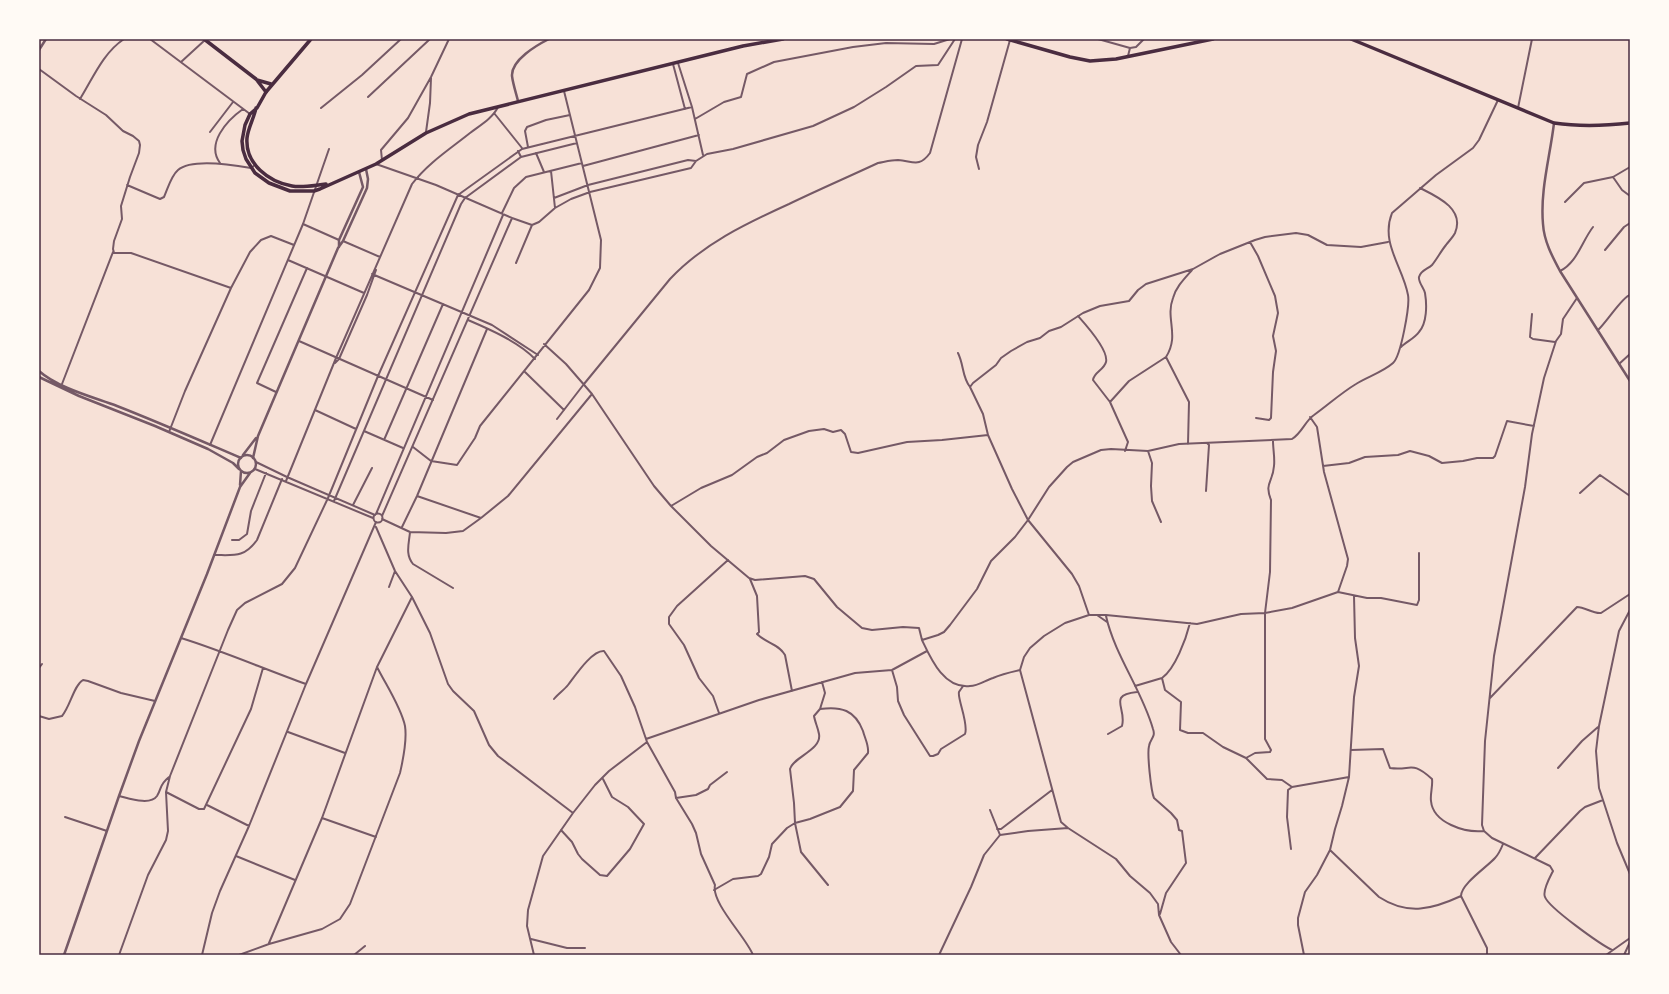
<svg xmlns="http://www.w3.org/2000/svg" width="1669" height="994" font-family="Barlow,sans-serif">
	<rect width="100%" height="100%" fill="#f7e1d7"/>
	<g fill="none" stroke-linecap="round" stroke-linejoin="round">
		<path stroke="#755966" stroke-width="2" d="M150 39 250 114
			M1098 39 1130 48
			M1128 56 1130 48 1136 47 1144 39
			M181 62 205 40
			M678 63 692 107 703 155
			M673 64 685 109
			M39 69 76 96 106 115 123 131 133 136 139 141 140 145 139 153 130 177 121 206 122 219 114 241 113 249 114 253H131L231 288
			M368 97 430 39
			M80 99C93 78 103 53 124 39
			M321 108 362 75 401 39
			M1518 108 1532 39
			M494 113 522 148
			M695 119 724 102 741 97 747 74 774 62 853 47 886 43 934 44 950 39
			M210 132 233 102
			M426 132 430 103 431 78
			M528 147 525 131 527 127 546 120 570 115
			M518 151 521 157
			M536 153 544 172
			M382 160 381 150 408 118 431 77 449 39
			M220 163C206 144 226 121 243 109
			M376 164 436 185 512 218 532 225 539 222 555 208 571 199 590 192 691 168 696 161 707 154 733 149 813 126 854 107 886 87 916 66 938 65 955 39
			M583 166 699 135
			M979 169 976 157 978 145 987 122 1010 40
			M551 171 555 208
			M1613 177 1622 190 1630 196
			M127 185 160 199 164 197C168 188 171 176 178 170 192 158 234 165 251 168L255 165
			M554 198 588 185 688 160 696 161
			M1565 202 1584 183 1613 177 1630 167
			M502 213 514 188 526 177 582 163
			M303 224 339 240
			M343 241 380 257
			M1250 242 1258 256 1275 296 1278 313 1273 336 1276 351 1273 372 1271 418 1269 420 1256 418
			M1605 250 1624 227 1630 223
			M288 260 364 293
			M516 263 532 225
			M1560 271C1577 263 1582 241 1593 227
			M372 274 492 325 538 355
			M1577 298 1563 319 1561 334 1556 341 1544 378 1532 434 1525 487 1494 656 1485 741 1482 825 1484 831 1492 838 1550 866 1553 871C1550 877 1542 891 1545 897 1549 908 1600 944 1612 950
			M1532 314 1530 337 1533 339 1555 342
			M1078 316C1086 325 1109 350 1106 362 1104 370 1094 372 1093 380L1110 402 1129 381 1166 357
			M468 320C489 329 519 342 535 359
			M1598 330C1606 323 1623 296 1630 295
			M299 341 433 400
			M544 344 566 364 592 394 654 486 671 506 711 546 749 578 755 580 805 576 814 579 837 607 862 628 872 630 903 627 919 628 922 640
			M1401 347C1406 342 1415 338 1419 332 1427 323 1427 305 1425 293 1424 288 1418 282 1419 277 1421 270 1428 269 1432 265 1437 259 1441 251 1446 245 1449 241 1453 237 1455 233 1465 209 1438 197 1420 188
			M958 353C964 365 962 377 970 387
			M335 363 339 359 367 295 376 270
			M1619 364 1630 354
			M525 372 564 410
			M62 384 113 252
			M276 392 257 383 307 268
			M1110 402 1128 442 1125 451
			M315 410 356 429
			M557 419 584 384 670 279C703 244 745 224 789 204 818 190 848 177 878 163 884 162 891 160 898 160 913 161 919 168 930 153L962 39
			M364 431 403 448
			M169 432 185 391 231 288 250 252 261 240 271 236 294 245
			M384 440 443 304
			M1188 444 1189 402 1166 357C1180 335 1165 319 1173 298 1176 287 1184 279 1192 270
			M210 445 303 224 329 149
			M413 447 431 461 457 465 475 438 480 426 589 290 600 268 601 240 564 91
			M1148 451 1152 463 1151 486 1152 501 1161 522
			M256 462 287 477 375 515
			M1323 466 1349 463 1365 457 1398 455 1410 451 1429 456 1442 463 1463 461 1477 458H1493L1495 456 1507 421 1534 426
			M255 469 373 518
			M286 481 336 358 412 184C428 163 450 149 470 133 479 126 493 118 498 107
			M1206 491 1209 445 1207 443
			M1580 493 1600 475 1630 496
			M417 496 481 518
			M334 501 461 204 465 198 521 157 577 143
			M353 505 372 468
			M671 506 701 488 732 475 757 457 767 453 784 440 809 431 824 429 833 432 841 430 845 434 851 452 858 453 907 442 942 440 988 435
			M373.5 518a4.5 4.5 0 1 1 9 0a4.5 4.5 0 1 1-9 0Z
			M376 514 503 215
			M382 516 512 218
			M382 519 410 532 446 533 463 531 481 518 508 496 592 394
			M376 527 395 571 412 597 430 633 448 684 453 691 474 711 489 745 498 756 573 813
			M402 527 417 496 487 329
			M410 532C409 544 405 554 413 564L453 588
			M232 540H239L247 534 251 511 266 473
			M214 555C234 555 244 558 257 540L282 479
			M750 579 757 596 759 632 757 634C766 643 779 644 785 655L792 691
			M389 587 395 571
			M1338 592 1367 598H1381L1417 605 1419 600V553
			M1630 610 1619 631 1599 726 1596 751 1599 788 1603 800 1617 843 1630 874
			M1089 615 1079 586 1072 574 1028 520 1012 489 988 435 983 414 970 387 973 383 996 365 1001 358 1011 351 1027 342 1040 338 1049 331 1061 327 1083 313 1100 306 1129 301 1138 290 1146 284 1193 269 1220 254 1255 240 1265 237 1296 233 1308 235 1327 245 1361 247 1388 242
			M1097 615 1107 622
			M1106 616C1115 656 1142 690 1153 729 1156 737 1150 739 1149 746 1147 754 1151 791 1154 798L1171 813 1177 820 1179 830 1182 831 1186 863 1166 893 1160 914
			M1190 623C1186 639 1175 669 1162 678L1165 690 1181 702 1180 730 1188 733H1203L1223 747 1246 758 1267 779 1282 780 1292 787
			M181 638C223 651 264 669 306 684
			M39 668 42 664
			M892 670 897 687 898 701 904 715 930 756H933L938 754 941 749 965 734C969 724 957 698 959 692 960 690 962 688 963 686
			M1020 670C1011 672 1002 674 993 678 986 680 978 686 970 686 944 689 931 659 922 640L938 635 944 632 950 625 977 589 991 561 1015 537 1028 520 1049 487 1067 467 1073 462 1101 450 1111 449 1148 451 1179 444 1292 439C1302 433 1305 421 1314 415 1328 405 1341 393 1356 384 1367 377 1383 372 1393 363 1401 356 1410 305 1408 295 1403 267 1380 243 1392 213L1436 175 1473 148 1479 140 1498 100
			M822 682 825 693 820 709 814 716C815 722 818 728 819 734 822 750 793 757 790 769L794 803 795 823 801 852 828 885
			M1135 686 1162 678
			M1490 698 1577 607C1585 607 1593 614 1601 613L1630 594
			M554 699C558 694 564 690 568 685 575 676 592 650 604 651L621 676 635 707 646 739
			M719 713 713 696 699 678 684 645 669 624V617L677 606 728 560
			M39 716 49 719 62 716C70 707 74 685 83 680L88 681 121 693 155 701
			M288 732 345 753
			M1108 734 1122 726C1127 708 1107 695 1137 692
			M647 742 675 792 676 798 692 824 696 833 701 854 715 885C711 903 746 937 753 955
			M1351 750 1383 749 1390 768C1412 771 1411 760 1432 779 1433 786 1430 794 1431 801 1433 823 1465 833 1484 831
			M1246 758 1255 753 1270 752 1271 750 1265 739V613L1270 572 1271 500C1264 483 1273 482 1274 466 1275 458 1273 449 1273 441
			M1558 768 1582 741 1598 727
			M166 792 199 809H204L251 709 263 668
			M119 796C128 798 150 806 157 796 162 788 159 785 169 777
			M676 798 696 795 708 789 710 785 727 772
			M207 805 249 826
			M990 810 1000 835
			M65 817 107 831
			M322 818 376 837
			M997 829H1001L1052 790
			M561 830 572 842 578 854 582 859 600 875 607 876 630 849 644 824 628 807 612 797 603 779
			M1291 849 1287 817 1288 790 1292 787 1349 777
			M1330 850 1379 897C1408 916 1433 909 1461 896
			M236 856 295 880
			M1535 858 1580 811 1585 807 1603 800
			M714 890 733 879 758 876 761 874 769 857 772 844 787 828 795 823 810 819 840 807 853 791 854 770 868 753C869 745 865 739 863 731 855 710 841 706 820 709
			M531 939 567 948H585
			M269 943 322 818 377 667 412 597
			M119 955 148 875 166 840 168 831 166 792 170 776 228 630 237 610 245 603 282 584 295 568 328 498 378 376 458 195 522 149 692 107
			M202 955 212 913 220 891 249 826 306 684 376 522
			M239 955 269 944 322 929 340 919 350 904 400 773C403 760 407 739 405 726 401 707 386 685 377 667
			M354 955 365 946
			M534 955 527 926 528 910 543 856 573 813 595 785 609 771 647 742 646 739 759 700 855 673 892 670 927 651
			M939 955 971 887 984 855 1000 835 1028 831 1068 828
			M1181 955 1171 942 1159 915 1158 904 1150 893 1130 876 1116 859 1068 828 1061 822 1020 670 1024 657 1030 648 1044 636 1065 623 1089 615H1106L1197 624 1241 614 1265 613 1292 608 1338 592 1347 566 1348 559 1324 472 1317 427 1310 417
			M1304 955 1298 925V918L1305 892 1317 875 1330 850 1335 829 1342 806 1349 777 1354 697 1359 666 1355 638 1354 596
			M1487 955V948L1461 896C1461 884 1487 867 1495 858 1499 854 1501 849 1503 844
			M1606 955 1630 938
			M1624 955 1630 942"/>
		<path stroke="#755966" stroke-width="2.5" d="M39 40 40 39
			M39 50 46 39
			M518 101C516 93 513 84 512 76 511 60 537 45 549 39
			M1554 123C1550 157 1540 190 1543 224 1544 241 1552 256 1560 271L1630 381
			M339 247V240L363 187 359 172
			M39 371C58 388 93 397 117 406 158 422 199 440 241 458
			M39 377 79 396 155 426 208 449 233 463 239 469
			M238 464a9 9 0 1 1 18 0a9 9 0 1 1-18 0Z
			M243 455 256 438
			M253 458 258 436 338 248 343 241 367 188 368 179 366 169
			M240 485 241 471
			M64 955 119 796 139 741 207 574 240 487 250 473"/>
		<path stroke="#4a2c40" stroke-width="3.5" d="M1007 39 1070 57 1090 61 1116 59 1213 39
			M1351 39 1554 123C1581 127 1603 126 1630 123
			M266 92 257 108 250 114 245 125 242 141 243 150 246 159 255 173 269 183 290 191H314L320 189 376 164 426 133 469 114 743 46 783 39
			M256 108C254 118 248 128 247 138 245 164 269 182 292 186 303 188 315 185 326 184"/>
		<path stroke="#4a2c40" stroke-width="3.5" d="M204 39 256 79 266 92 311 39
			M257 80 271 84"/>
	</g>
	<rect width="1669" height="994" fill="none" stroke="#fffaf5" stroke-width="80"/>
	<rect x="40" y="40" width="1589" height="914" fill="none" stroke="#4a2c40" stroke-width="1.5"/>
</svg>
